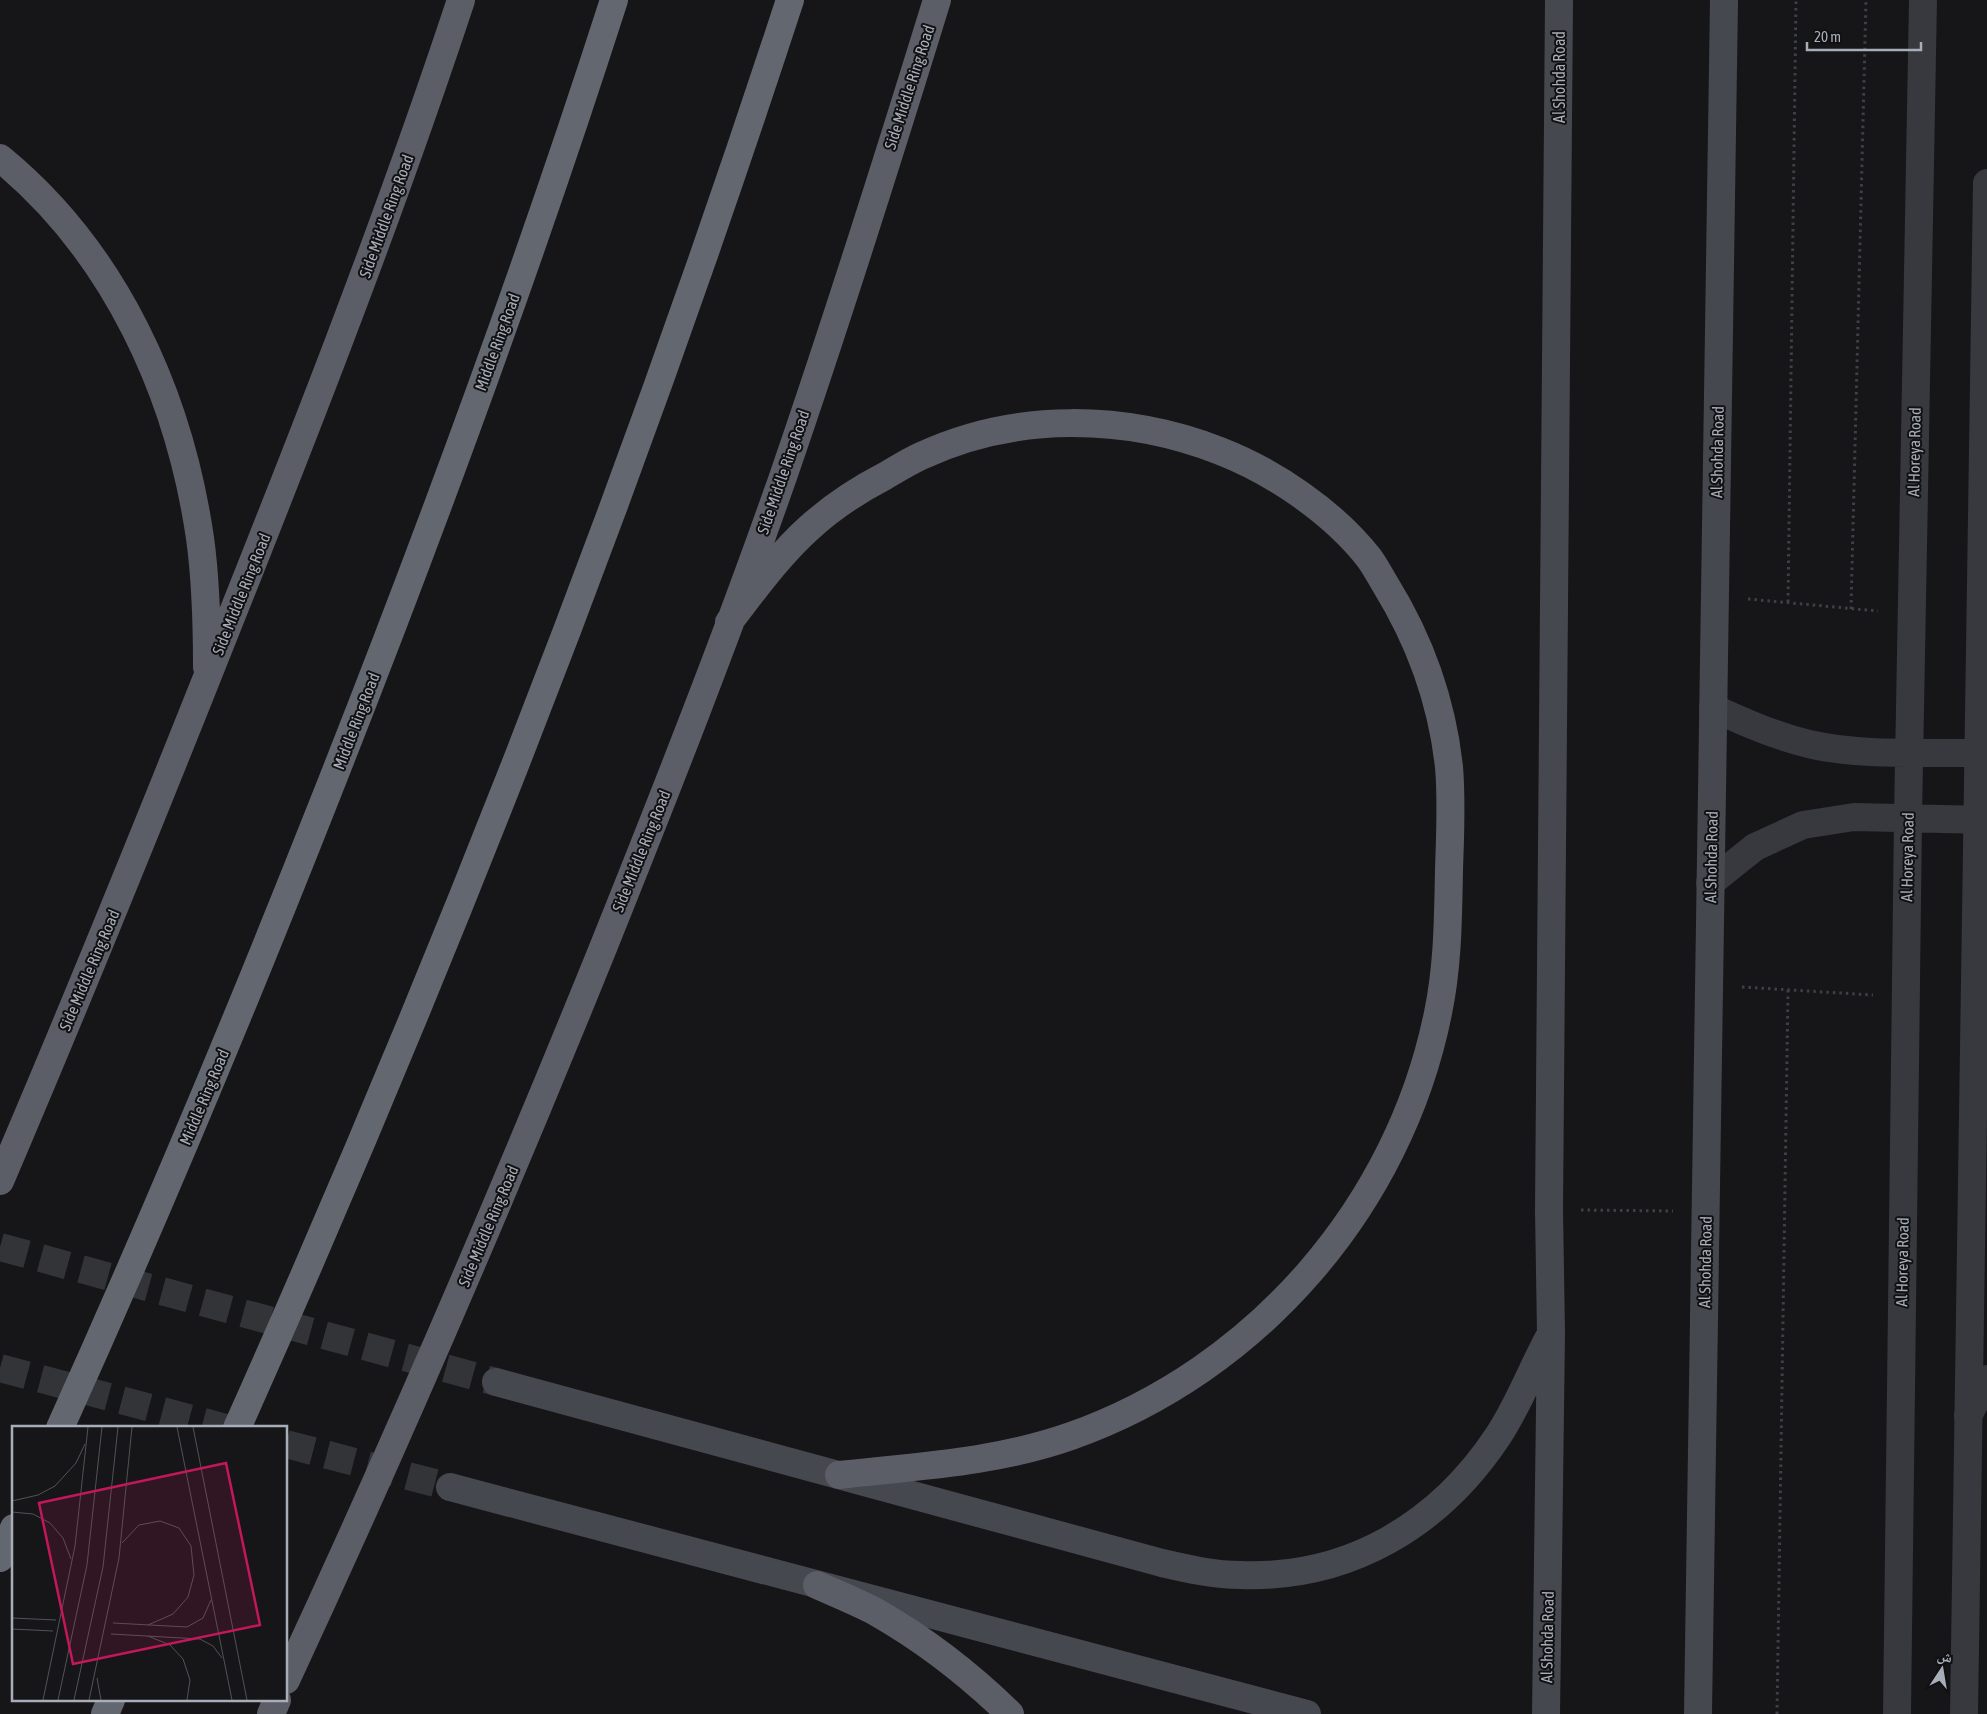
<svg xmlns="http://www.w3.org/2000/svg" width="1987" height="1714" font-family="'Asap Condensed','Noto Naskh Arabic',sans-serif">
	<rect width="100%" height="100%" fill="#161618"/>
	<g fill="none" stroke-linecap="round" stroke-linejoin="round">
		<path stroke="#333438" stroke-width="28" stroke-dasharray="28 14" stroke-linecap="butt" d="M0 1247 496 1382
			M0 1368 226 1428
			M286 1444 450 1487"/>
		<path stroke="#3d4045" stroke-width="3" stroke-dasharray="2.5 4" stroke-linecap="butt" d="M1748 599 1878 611
			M1788 602 1796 0
			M1851 609 1866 0
			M1742 987 1873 995
			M1581 1210 1673 1211
			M1777 1714 1788 990"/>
		<path stroke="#37393e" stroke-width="28" d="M1968 1416 1987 1379"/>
		<path stroke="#37393e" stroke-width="28" d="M1713 708C1744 722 1775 736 1809 744 1865 757 1929 752 1987 753
			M1710 883 1755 847 1803 825 1854 817 1987 820
			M1897 1714 1908 818 1923 0
			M1964 1714 1987 183"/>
		<path stroke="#45484e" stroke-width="28" d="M496 1382 1162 1563C1188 1569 1214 1575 1241 1575 1349 1579 1439 1525 1498 1436 1518 1406 1531 1371 1548 1339
			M450 1487 1307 1714
			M1546 1714 1551 1333 1549 1210 1559 0
			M1698 1714 1724 0"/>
		<path stroke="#5b5e66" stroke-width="28" d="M0 158C115 252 179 394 200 538 206 581 207 624 207 667
			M729 622C754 590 778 556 809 528 831 508 858 490 885 476 897 469 908 462 921 456 1015 412 1125 414 1220 451 1274 472 1333 512 1369 558 1375 566 1380 576 1385 584 1419 639 1442 702 1449 767 1452 801 1450 836 1449 870 1448 918 1448 965 1438 1013 1399 1206 1257 1370 1071 1436 994 1463 919 1466 839 1475
			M0 1181C71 1015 139 848 206 680 296 455 385 230 461 0
			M817 1585C837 1594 857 1602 876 1612 925 1640 969 1674 1010 1714
			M286 1680C398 1439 503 1195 603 948 666 791 728 634 784 474 838 317 888 159 937 0
			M271 1714 277 1700"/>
		<path stroke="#63676f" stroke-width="28" d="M60 1428C153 1222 240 1014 323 804 428 539 527 271 614 0
			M237 1428C446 960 631 487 790 0
			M0 1558 14 1528
			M105 1714 111 1700"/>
	</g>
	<g text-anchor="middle" stroke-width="4" stroke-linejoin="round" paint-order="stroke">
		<g font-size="16" fill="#a7aeb9" stroke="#111113">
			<text transform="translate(1559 77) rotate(-90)" y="6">Al Shohda Road</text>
			<text transform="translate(909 87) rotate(-72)" y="6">Side Middle Ring Road</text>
			<text transform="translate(386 216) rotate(-70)" y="6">Side Middle Ring Road</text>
			<text transform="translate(497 342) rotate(-70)" y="6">Middle Ring Road</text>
			<text transform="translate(1717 452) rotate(-89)" y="6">Al Shohda Road</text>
			<text transform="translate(1914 452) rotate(-89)" y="6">Al Horeya Road</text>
			<text transform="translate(783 472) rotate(-71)" y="6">Side Middle Ring Road</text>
			<text transform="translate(241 594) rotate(-68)" y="6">Side Middle Ring Road</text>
			<text transform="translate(356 721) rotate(-69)" y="6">Middle Ring Road</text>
			<text transform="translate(641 851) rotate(-68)" y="6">Side Middle Ring Road</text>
			<text transform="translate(1711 857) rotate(-89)" y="6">Al Shohda Road</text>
			<text transform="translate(1907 857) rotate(-89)" y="6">Al Horeya Road</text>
			<text transform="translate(89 970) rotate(-67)" y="6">Side Middle Ring Road</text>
			<text transform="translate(204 1097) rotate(-67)" y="6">Middle Ring Road</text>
			<text transform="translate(488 1226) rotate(-67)" y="6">Side Middle Ring Road</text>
			<text transform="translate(1705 1262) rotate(-89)" y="6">Al Shohda Road</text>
			<text transform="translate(1902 1262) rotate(-89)" y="6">Al Horeya Road</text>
			<text transform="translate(1547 1637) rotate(-89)" y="6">Al Shohda Road</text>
		</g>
	</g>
	<g transform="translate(12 1426)">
		<rect width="275" height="275" fill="#161618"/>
		<path fill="none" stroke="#505358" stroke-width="1" d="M165 1 220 274M181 1 235 274M0 75 26 69 43 60 64 37 73 18M0 86 21 88 38 97 51 112 59 133M110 117 127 99 148 95 167 102 179 120 182 149 176 171 161 188 136 199M0 192 44 194M101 197 175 201 191 192 199 174M0 203 41 205M99 208 188 213 201 220 210 232M136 210 158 219 171 233 178 254 175 274M85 252 89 274M31 274 63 120 76 1M46 274 75 139 90 1M62 274 91 141 106 1M77 274 107 132 120 1"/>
		<path fill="#c2185b" fill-opacity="0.15" stroke="#c2185b" stroke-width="2.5" d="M214 37 248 199 61 238 27 77Z"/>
		<rect width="275" height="275" fill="none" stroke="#a7aeb9" stroke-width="2.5"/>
	</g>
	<g transform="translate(1942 1669) rotate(12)" stroke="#111113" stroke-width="4" paint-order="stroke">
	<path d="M0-4L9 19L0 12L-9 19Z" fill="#a7aeb9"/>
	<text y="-8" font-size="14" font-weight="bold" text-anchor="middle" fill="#a7aeb9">ش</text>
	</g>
	<path d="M1807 42v8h114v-8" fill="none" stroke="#a7aeb9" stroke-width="2.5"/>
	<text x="1814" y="42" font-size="15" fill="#a7aeb9" stroke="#111113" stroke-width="4" paint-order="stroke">20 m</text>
</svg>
